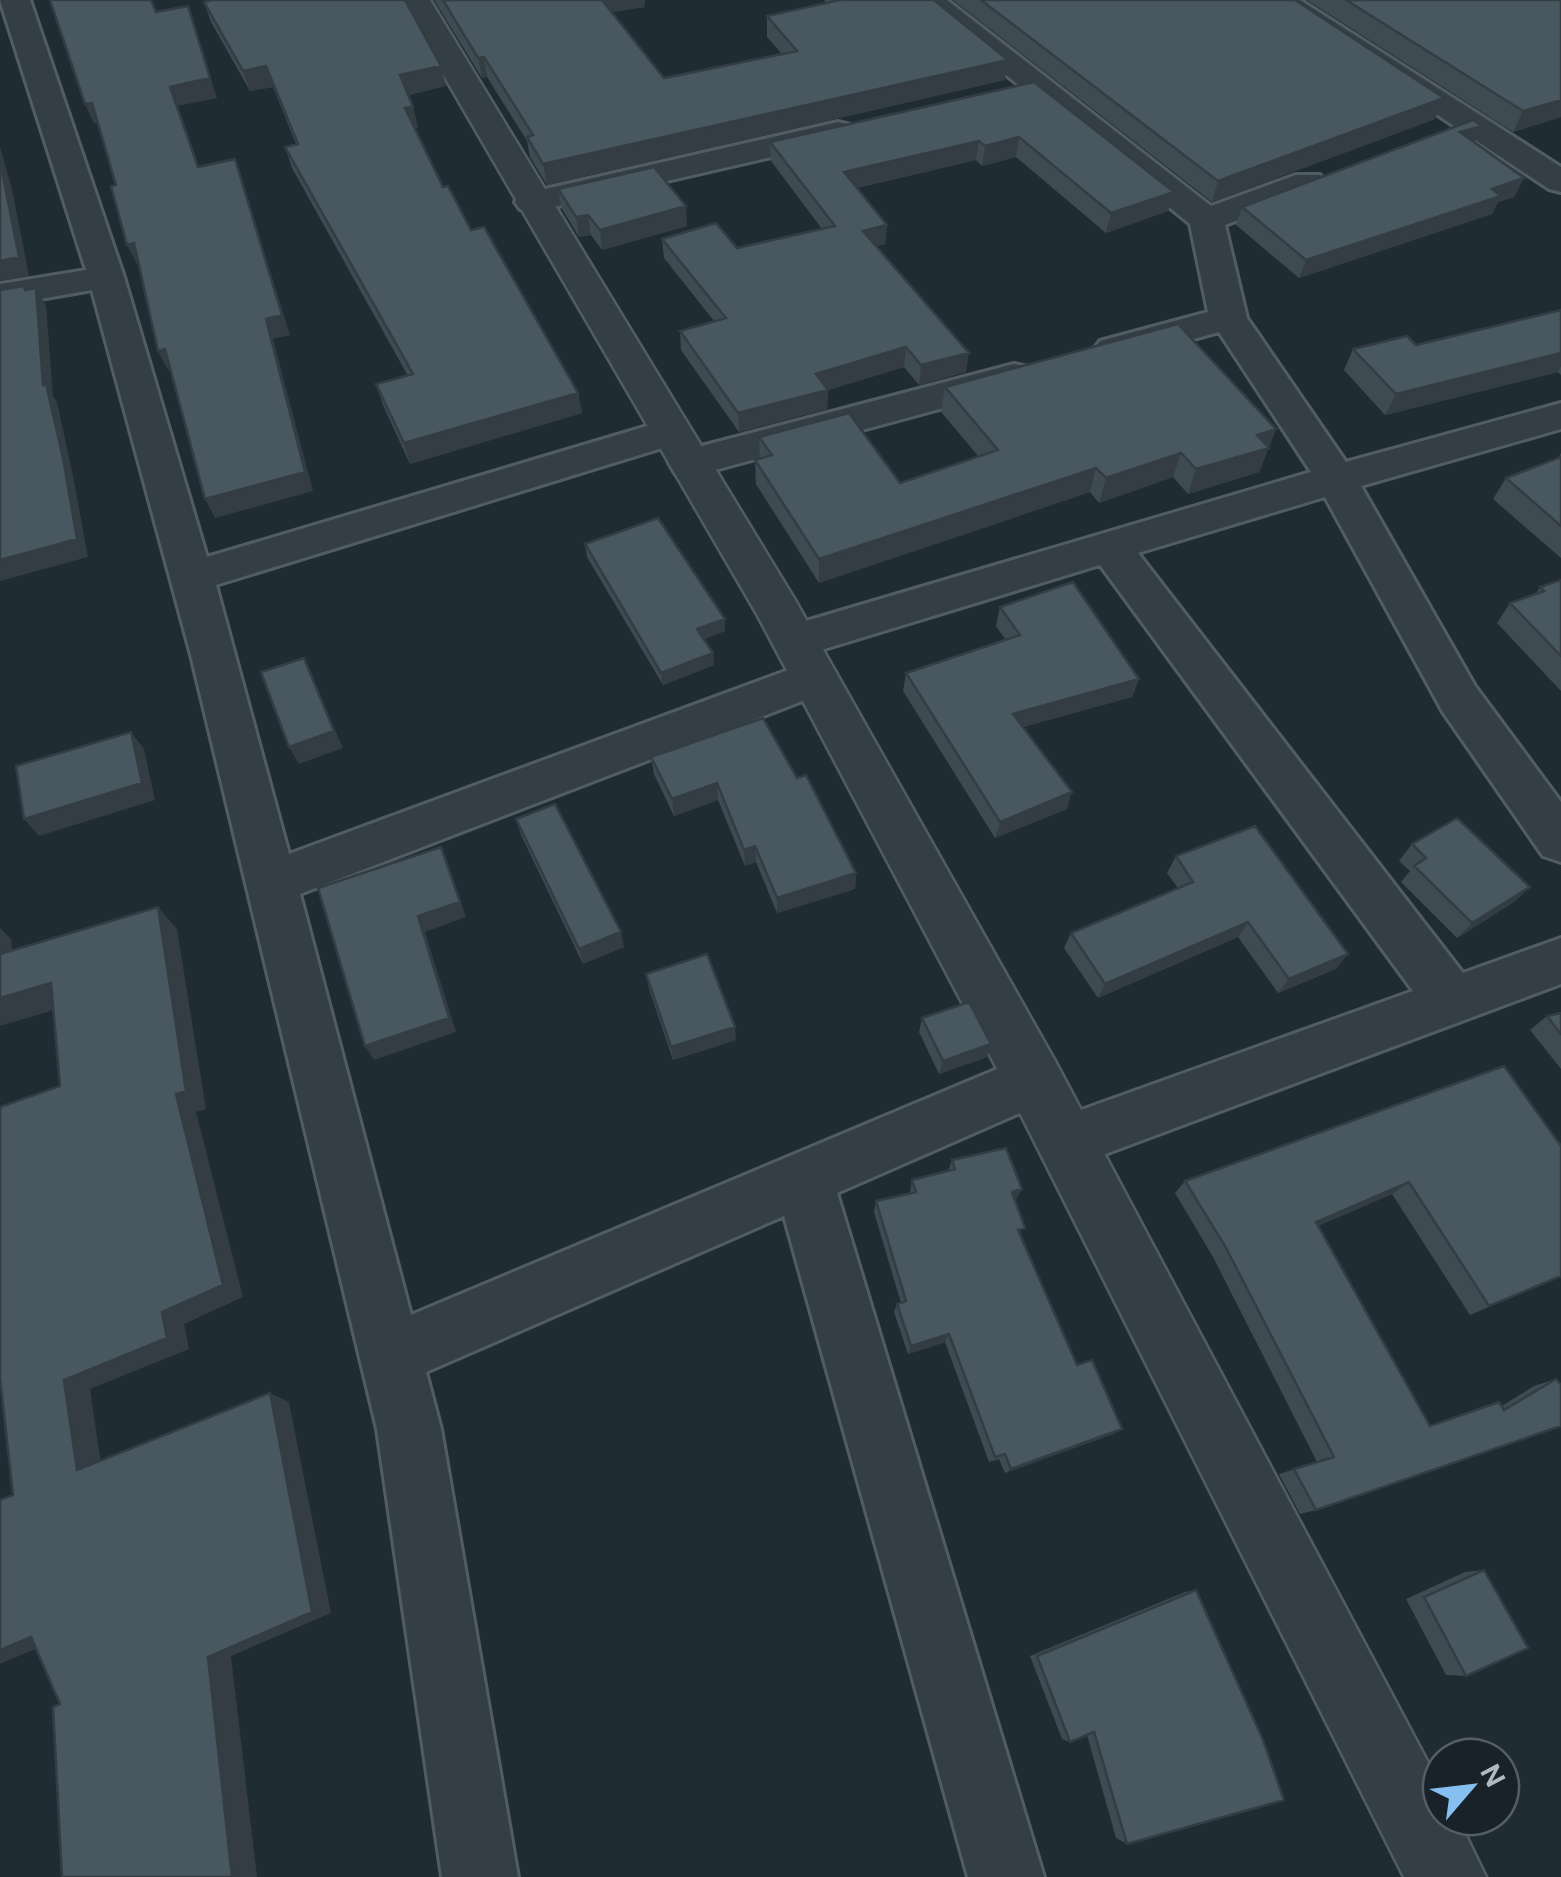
<svg xmlns="http://www.w3.org/2000/svg" width="1561" height="1877" font-family="'DM Sans',sans-serif">
	<rect width="100%" height="100%" fill="#202c34"/>
	<g fill="none" stroke-linecap="round" stroke-linejoin="round">
		<defs>
			<path id="minor" d="M0 0H30L124 277 207 557 671 419 685 423 691 432 685 441 216 585 289 854 799 666 815 661 831 666 838 678 831 690 300 894 411 1315 1014 1062 1034 1054 1054 1062 1062 1080 1054 1098 837 1193 1044 1877H968L784 1216 426 1372 441 1429 518 1877H442L377 1429 191 655 92 290 0 306V284L86 270Z
				M914 0H947L1211 206 1296 175H1320L1325 182 1320 189 1225 225 1247 318 1346 462 1561 403V429L1361 486 1475 686 1561 802V862L1543 856 1443 712 1325 497 1138 553 1463 973 1561 938V984L1065 1169 1045 1161 1036 1142 1045 1123 1413 991 1100 565 795 658 779 653 772 641 779 629 1311 472 1219 332 1113 361 1100 357 1094 349 1100 341 1208 312 1190 224Z
				M1265 0H1300L1561 167V192L1549 189Z
				M838 122 850 125 854 132 850 139 532 212 520 209 515 202 520 195 532 192Z
				M1014 364 1028 367 1033 376 1028 385 689 477 675 473 669 463 675 453Z"/>
			<path id="tertiary" d="M400 0H430L795 600 1055 1061 1441 1787V1817H1457L1486 1877H1404L1013 1099 758 616Z"/>
		</defs>
		<use href="#minor" stroke="#515c63" stroke-width="6"/>
		<use href="#tertiary" stroke="#515c63" stroke-width="5"/>
		<use href="#minor" fill="#343e45" fill-rule="evenodd"/>
		<use href="#tertiary" fill="#343e45" fill-rule="evenodd"/>
	</g>
	<path fill="#3f4b53" d="M434 0H645V7L612 12 664 78 782 54 767 37V16L827 4 824 0H934L1008 60 1005 80 547 185 530 157 527 141 487 77 482 78Z
		M953 0H1295L1435 119 1212 202Z
		M1307 0H1561V117L1513 132Z
		M204 2 446 86 408 95 413 107 418 128H415L443 187 578 393 582 413 410 464 383 405 376 384 408 376 292 168 285 147 296 144 273 87 250 91 211 22Z
		M1034 82 1174 192 1168 211 1106 233 1016 157 982 166 976 160 857 188 887 225 885 244 877 246 966 372 919 385 904 367 828 390 827 409 739 432 681 350 680 331 714 321 664 258 662 239 737 248 822 229 771 161 770 142Z
		M1482 126 1474 142 1524 178 1514 197 1498 202 1492 214 1299 278 1236 225 1242 207Z
		M558 189 687 226 602 250 591 235 579 237 562 209Z
		M1561 310V375L1558 372 1385 415 1344 370 1353 349 1416 345Z
		M945 387 1276 429 1259 472 1188 494 1173 477 1099 503 1090 492 819 583 756 484 755 460 760 459 759 437 900 483 979 457 941 412Z
		M1561 453V558L1493 499 1506 478 1558 458Z
		M585 544 725 631 704 639 714 665 663 685 587 557Z
		M1561 580V691L1497 623 1510 603 1535 595 1540 587Z
		M1000 607 1139 679 1132 697 1023 727 1067 809 995 838 903 691 906 673 1005 639 996 626Z
		M651 757 797 778 856 873 855 889 777 913 756 862 745 866 718 800 674 816 654 774Z
		M516 819 624 947 583 964 521 835Z
		M1412 844 1530 887 1514 902 1457 938 1401 882 1410 871 1399 861Z
		M1176 856 1336 969 1278 993 1238 937 1098 998 1064 948 1071 933 1178 888 1167 873Z
		M646 974 736 1040 673 1060 649 989Z
		M1561 1013V1069L1530 1030 1547 1016Z
		M922 1018 991 1044 987 1057 939 1074 919 1032Z
		M1561 1146V1277L1470 1315 1392 1194 1318 1226 1430 1426 1502 1406 1534 1386 1556 1379 1559 1384 1561 1383V1426L1316 1510 1300 1514 1279 1474 1317 1462 1213 1257 1175 1193 1185 1181Z
		M952 1160 1022 1189 1015 1200 1021 1235 1077 1365 1113 1434 1005 1473 999 1459 989 1462 945 1342 908 1354 894 1312 897 1304 901 1303 874 1212 876 1201 910 1193 912 1180 948 1171Z
		M1484 1570 1466 1676 1446 1675 1406 1599 1465 1572Z
		M1196 1590 1127 1844 1116 1838 1087 1735 1070 1742 1062 1739 1030 1656 1185 1592Z"/>
	<path fill="#333d43" d="M598 0H645V7L599 14Z
		M188 6 217 98 178 106 206 187 170 87Z
		M484 57 487 77 482 78 478 58Z
		M1008 60 1005 80 547 185 543 164Z
		M266 66 273 87 250 91 243 71Z
		M441 66 446 86 405 95 400 75Z
		M1444 98 1435 119 1212 202 1218 181Z
		M1561 100V117L1513 132 1523 111Z
		M92 103 101 122 94 124 85 104Z
		M413 107 418 128 410 129 405 108Z
		M1482 126 1473 144 1460 132Z
		M1019 137 1016 157 982 166 985 146Z
		M979 141 976 160 843 191 844 172Z
		M0 147 12 189 29 276 0 281Z
		M235 159 290 335 273 339 313 491 215 518 205 499 266 319Z
		M1524 178 1514 197 1498 202 1492 214 1299 278 1306 260 1492 189Z
		M1174 192 1168 211 1106 233 1111 213Z
		M686 206 687 226 602 250 600 230Z
		M588 215 591 235 579 237 576 217Z
		M887 225 885 244 862 250 863 231Z
		M134 243 143 263 137 264 127 245Z
		M36 288 46 306 53 396 57 402 73 476 88 557 0 581V560L43 385Z
		M906 347 904 367 824 391 828 390 827 409 739 432 738 413 816 374Z
		M165 349 174 369 168 370 158 351Z
		M969 353 966 372 919 385 921 365Z
		M1561 353V366L1558 372 1385 415 1396 394Z
		M578 393 582 413 410 464 404 443Z
		M1276 429 1259 472 1188 494 1196 469 1257 435Z
		M1181 453 1173 477 1099 503 1106 478Z
		M1096 468 1090 492 819 583V559Z
		M725 619V631L698 641 697 629Z
		M713 653 714 665 663 685 661 673Z
		M304 658 343 748 299 764 289 747Z
		M1139 679 1132 697 1008 731 1013 714Z
		M131 732 144 749 155 800 39 836 24 819Z
		M717 783 718 800 674 816 672 799Z
		M1072 792 1067 809 995 838 1000 822Z
		M755 846 756 862 745 866 744 850Z
		M441 847 466 917 425 932 456 1032 374 1060 365 1046 418 916Z
		M856 873 855 889 777 913V898Z
		M1530 887 1514 902 1457 938 1472 923Z
		M158 907 177 929 206 1109 196 1112 243 1297 184 1324 189 1349 90 1389 103 1477 77 1470 64 1380 176 1094Z
		M1248 922 1238 937 1098 998 1105 984Z
		M0 928 11 939 15 978 0 966Z
		M621 932 624 947 583 964 579 949Z
		M1348 954 1336 969 1278 993 1289 979Z
		M51 983 74 1004 0 1026V998Z
		M735 1027 736 1040 673 1060 671 1047Z
		M991 1044 987 1057 939 1074 943 1061Z
		M1409 1182 1392 1194 1302 1233 1316 1222Z
		M1022 1189 1016 1200 1007 1202 1012 1192Z
		M1561 1276V1277L1470 1315 1489 1306Z
		M949 1334 945 1342 908 1354 911 1346Z
		M270 1393 289 1402 331 1613 231 1656 257 1877H232L208 1657Z
		M1122 1429 1113 1434 1005 1473 1011 1469Z
		M31 1637 61 1638 0 1664V1650Z"/>
	<path fill="#495760" stroke="#333d43" stroke-width="2.5" d="M50 0H151L156 12 188 6 210 78 170 87 198 167 235 159 282 315 266 319 305 472 205 499 165 349 158 351 134 243 127 245 111 186 116 185 92 103 85 104Z
		M213 0H405L441 66 400 75 413 107 405 108 443 187 448 186 471 230 484 227 578 393 404 443 376 384 413 374 285 147 298 144 266 66 243 71 204 2Z
		M443 0H602L664 78 797 51 767 16 840 0H934L1008 60 543 164 527 137 533 135 484 57 478 58Z
		M981 0H1295L1444 98 1218 181Z
		M1346 0H1561V100L1523 111Z
		M1034 82 1174 192 1111 213 1019 137 985 146 979 141 844 172 887 225 863 231 969 353 921 365 906 347 816 374 828 390 738 413 680 331 726 318 662 239 716 223 737 248 835 226 770 142Z
		M1473 120 1482 126 1460 132 1524 178 1492 189 1501 196 1306 260 1242 207Z
		M0 161 19 257 0 261Z
		M654 167 686 206 600 230 588 215 576 217 558 189Z
		M24 286 25 290 36 288 43 385 46 384 63 458 77 539 0 560V290Z
		M1561 310V353L1396 394 1353 349 1407 336 1416 345Z
		M1178 324 1276 429 1257 435 1269 448 1196 469 1181 453 1106 478 1096 468 819 559 755 460 772 455 759 437 849 413 900 483 998 450 945 387Z
		M1561 457V526L1506 478Z
		M658 518 725 619 697 629 713 653 661 673 585 544Z
		M1561 580V656L1510 603 1544 591 1540 587Z
		M1073 582 1139 679 1013 714 1072 792 1000 822 906 673 1020 635 1000 607Z
		M304 658 334 731 289 747 261 672Z
		M763 718 797 778 806 775 856 873 777 898 755 846 744 850 717 783 672 799 651 757Z
		M131 732 142 783 24 819 16 766Z
		M555 804 621 932 579 949 516 819Z
		M1457 818 1530 887 1472 923 1414 866 1426 858 1412 844Z
		M1255 826 1348 954 1289 979 1248 922 1105 984 1071 933 1193 882 1176 856Z
		M441 847 460 902 418 916 449 1018 365 1046 318 888Z
		M158 907 186 1091 176 1094 223 1285 162 1312 167 1338 64 1380 77 1470 270 1393 312 1612 208 1657 232 1877H62L53 1707 60 1704 31 1637 0 1650V1500L13 1495 0 1378V1107L60 1086 51 983 0 998V954Z
		M707 954 735 1027 671 1047 646 974Z
		M969 1002 991 1044 943 1061 922 1018Z
		M1561 1013V1034L1547 1016Z
		M1504 1066 1561 1146V1276L1489 1306 1409 1182 1316 1222 1430 1426 1499 1402 1504 1410 1556 1379 1561 1385V1426L1316 1510 1294 1469 1334 1457 1225 1246 1185 1181Z
		M1006 1148 1022 1189 1012 1192 1025 1228 1018 1230 1077 1365 1092 1360 1122 1429 1011 1469 1005 1454 995 1457 949 1334 911 1346 897 1304 906 1301 876 1201 916 1192 912 1180 955 1169 952 1160Z
		M1484 1570 1528 1648 1466 1676 1424 1597Z
		M1196 1590 1263 1740 1284 1800 1127 1844 1094 1732 1070 1742 1037 1656Z"/>
	<g transform="translate(1471 1787) rotate(62)"><circle r="48" fill="#192229" stroke="#555e66" stroke-width="2.5"/>
	<path d="M0-8L18 38L0 25L-18 38Z" fill="#85c0f0"/>
	<text y="-15" font-size="28" font-weight="bold" text-anchor="middle" fill="#aeb9c2">N</text>
	</g>
</svg>
